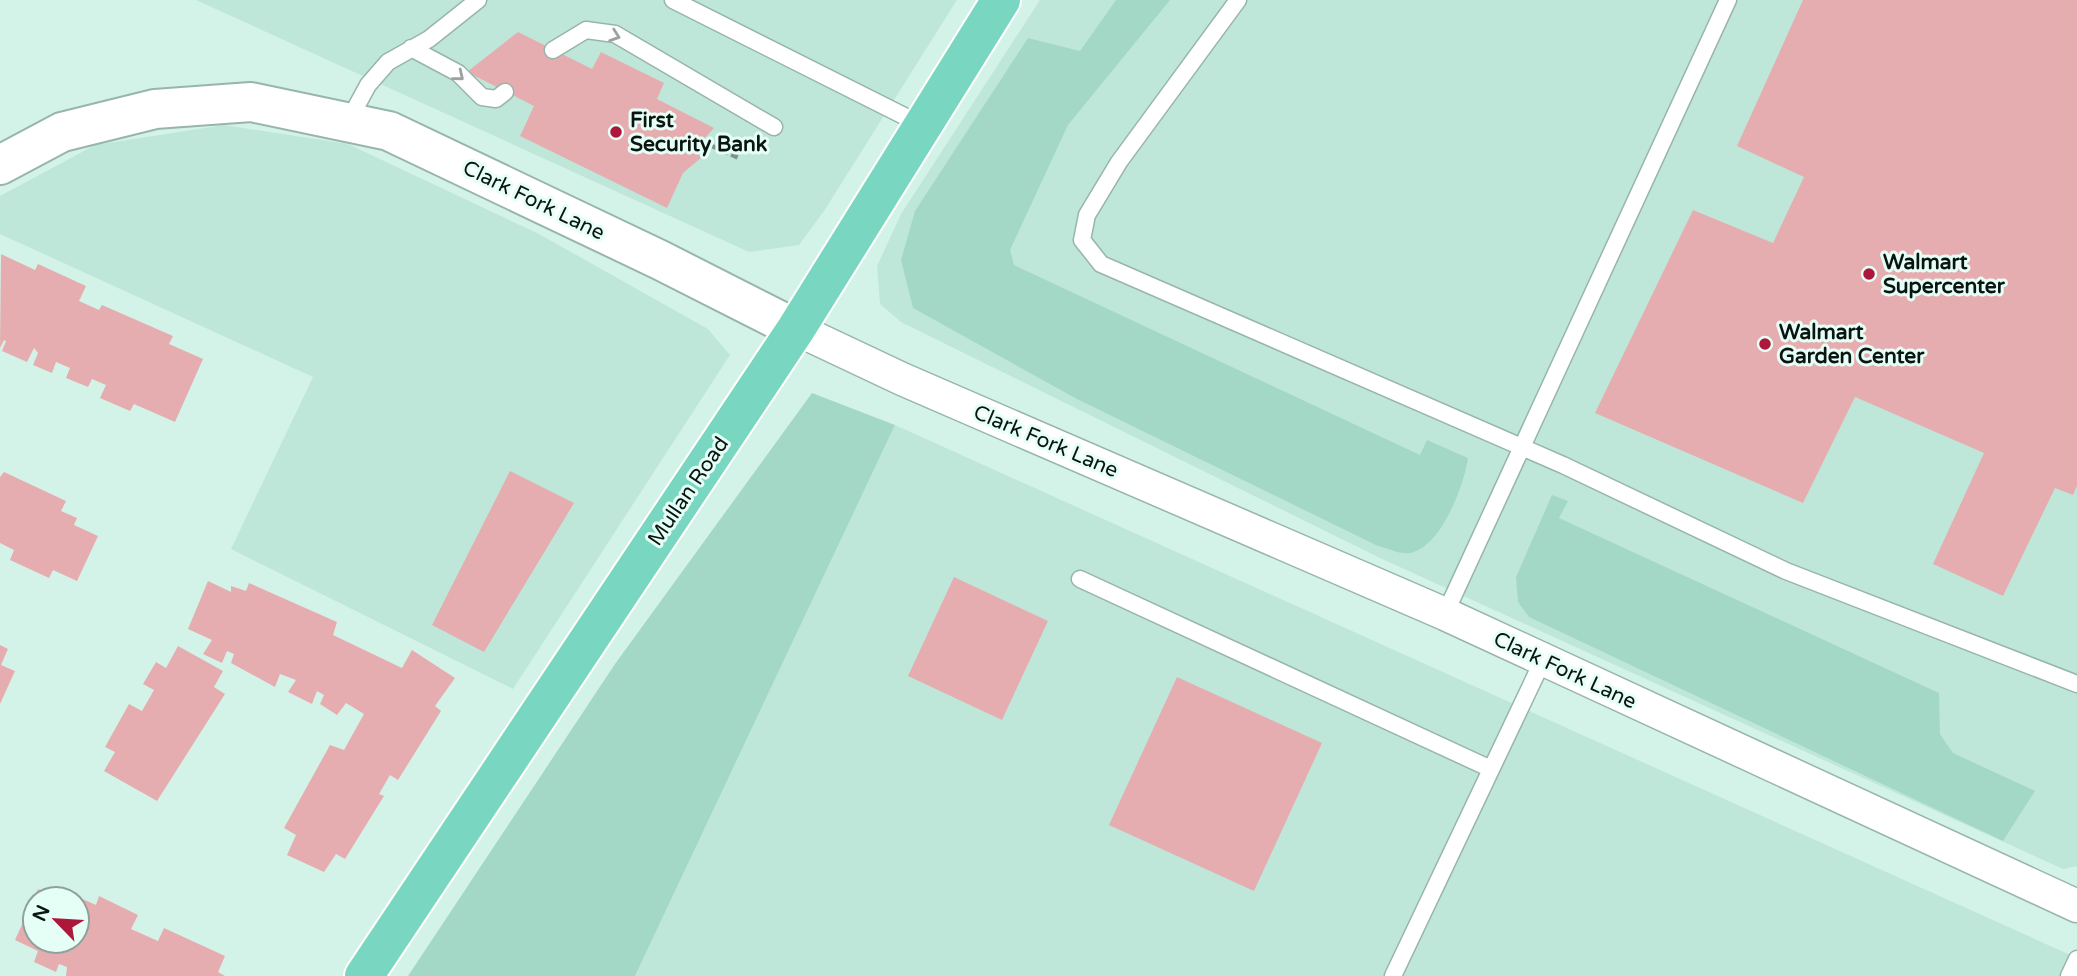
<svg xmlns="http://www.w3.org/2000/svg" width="2077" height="976" font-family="'Varela Round',sans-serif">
	<rect width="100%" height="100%" fill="#d4f3e8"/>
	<path fill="#bfe7d9" d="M196 0H957L824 211 799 245 749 252Z
		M1040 0H2077V866L2063 869 1380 558 901 322 880 304 877 266 901 214Z
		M224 125 348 144 539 234 708 329 730 355 513 689 231 549 313 377 0 234V196L95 145Z
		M895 425 2077 958V976H635Z"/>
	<path fill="#a3d8c7" d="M1116 0H1170L1068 125 1010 250 1014 265 1420 455 1427 440 1468 458C1464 486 1441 547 1410 553 1401 555 1387 548 1378 546L1077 399 913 308 901 260 915 211 1028 38 1080 51Z
		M812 393 895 425 635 976H408L615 664Z
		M1552 495 1568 501 1559 518 1939 693 1940 734 1953 753 2035 791 2003 841 1529 617 1518 602 1516 577Z"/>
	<path fill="#e6adb0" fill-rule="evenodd" d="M1803 0H2077V486L2073 495 2055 488 2003 596 1933 564 1984 453 1855 397 1803 503 1595 413 1693 210 1773 243 1804 177 1737 146Z
		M518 32 592 69 601 52 664 83 657 99 714 128 695 149 702 157 683 173 667 208 520 136 534 106 467 72Z
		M1 254 35 270 38 264 86 286 79 301 99 310 102 305 173 336 169 344 203 359 175 422 134 404 130 411 100 398 106 385 92 379 88 387 66 378 70 368 56 362 52 373 33 365 38 353 34 348 27 362 2 351 6 341 4 340 0 348Z
		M510 471 574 503 484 652 432 625Z
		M4 472 66 501 61 511 77 518 74 525 98 536 77 581 53 570 49 578 10 560 14 550 0 543V477Z
		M954 577 1048 621 1002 720 908 676Z
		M208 581 231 592V586L246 591 249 583 337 622 333 635 402 668 412 650 455 678 435 706 441 711 398 780 390 775 379 794 384 796 345 859 336 854 324 872 287 855 296 835 284 828 330 745 344 750 364 714 346 703 337 715 320 704 324 695 317 691 312 704 288 692 296 680 280 674 275 687 231 663 234 654 227 651 222 663 203 654 212 640 188 629Z
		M0 645 8 649 1 665 15 671 0 704Z
		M178 646 223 671 214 687 225 694 157 801 104 771 115 752 105 747 129 704 142 711 154 690 143 684 156 662 166 668Z
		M1177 677 1322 743 1254 891 1109 825Z
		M38 889 58 898 62 890 96 905 99 896 138 915 131 929 158 941 164 928 225 956 218 972 225 976H66L67 967 59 964 56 972 34 962 38 951 15 940ZM35 899H77V941H35Z"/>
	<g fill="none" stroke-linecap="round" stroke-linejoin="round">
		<defs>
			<path id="service" d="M673 0 924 126
				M1238 0 1119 162 1087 215 1082 240 1101 264 1563 465 1786 571 2077 684
				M411 48 458 73 482 97 496 99 505 92
				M553 50 586 30 615 34 774 127
				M349 120 368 85 388 62 429 39 478 0
				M1080 579 1491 769
				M1445 614 1728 0
				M1393 976 1543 660
				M2069 976 2077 959"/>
			<path id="minor" d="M796 329 902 379 1445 614 2077 906"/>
			<path id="tertiary" d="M0 165 62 132 155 109 251 102 389 131 660 260 796 329"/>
			<path id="primary" d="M364 976 796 329 1001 0"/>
		</defs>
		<use href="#service" stroke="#98b5ab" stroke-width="19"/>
		<use href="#minor" stroke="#98b5ab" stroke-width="35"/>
		<use href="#tertiary" stroke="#98b5ab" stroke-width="42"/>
		<use href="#primary" stroke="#fff" stroke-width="42"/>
		<path stroke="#7d938c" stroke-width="4.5" stroke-dasharray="7 3.5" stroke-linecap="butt" d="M712 146 739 158"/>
		<use href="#service" stroke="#fff" stroke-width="16"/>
		<use href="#minor" stroke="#fff" stroke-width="32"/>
		<use href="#tertiary" stroke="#fff" stroke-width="38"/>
		<use href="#primary" stroke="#79d6c1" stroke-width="38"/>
	</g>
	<defs><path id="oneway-chevron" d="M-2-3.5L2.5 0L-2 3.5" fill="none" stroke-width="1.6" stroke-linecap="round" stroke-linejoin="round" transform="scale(1.75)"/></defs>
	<g stroke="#9da1a0">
		<use href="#oneway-chevron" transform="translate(615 36) rotate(19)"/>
		<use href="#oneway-chevron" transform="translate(459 76) rotate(39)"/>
	</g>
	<g fill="#ac173b" stroke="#e6fff6" stroke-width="2.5">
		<circle cx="616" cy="132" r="7"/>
		<circle cx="1869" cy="274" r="7"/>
		<circle cx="1765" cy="344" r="7"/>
	</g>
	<g text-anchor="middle" stroke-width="6" stroke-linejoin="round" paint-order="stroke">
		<g font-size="21" font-weight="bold" fill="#0a1512" stroke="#e6fff6" text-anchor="start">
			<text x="630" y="127">First<tspan x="630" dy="24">Security Bank</tspan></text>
			<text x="1883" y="269">Walmart<tspan x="1883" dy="24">Supercenter</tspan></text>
			<text x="1779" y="339">Walmart<tspan x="1779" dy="24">Garden Center</tspan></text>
		</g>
		<g font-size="21" fill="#0a1512" stroke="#e6fff6">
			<text transform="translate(534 200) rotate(26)" y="7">Clark Fork Lane</text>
			<text transform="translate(1046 441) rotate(23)" y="7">Clark Fork Lane</text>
			<text transform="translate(688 491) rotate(-56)" y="7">Mullan Road</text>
			<text transform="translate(1565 670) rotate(25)" y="7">Clark Fork Lane</text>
		</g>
	</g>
	<g transform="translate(56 920) rotate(295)"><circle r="33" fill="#e6fff6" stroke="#8ea19b" stroke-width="2"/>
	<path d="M0-5L12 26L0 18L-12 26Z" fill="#ac173b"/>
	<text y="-10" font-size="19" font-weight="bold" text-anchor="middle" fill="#0a1512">N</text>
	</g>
</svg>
